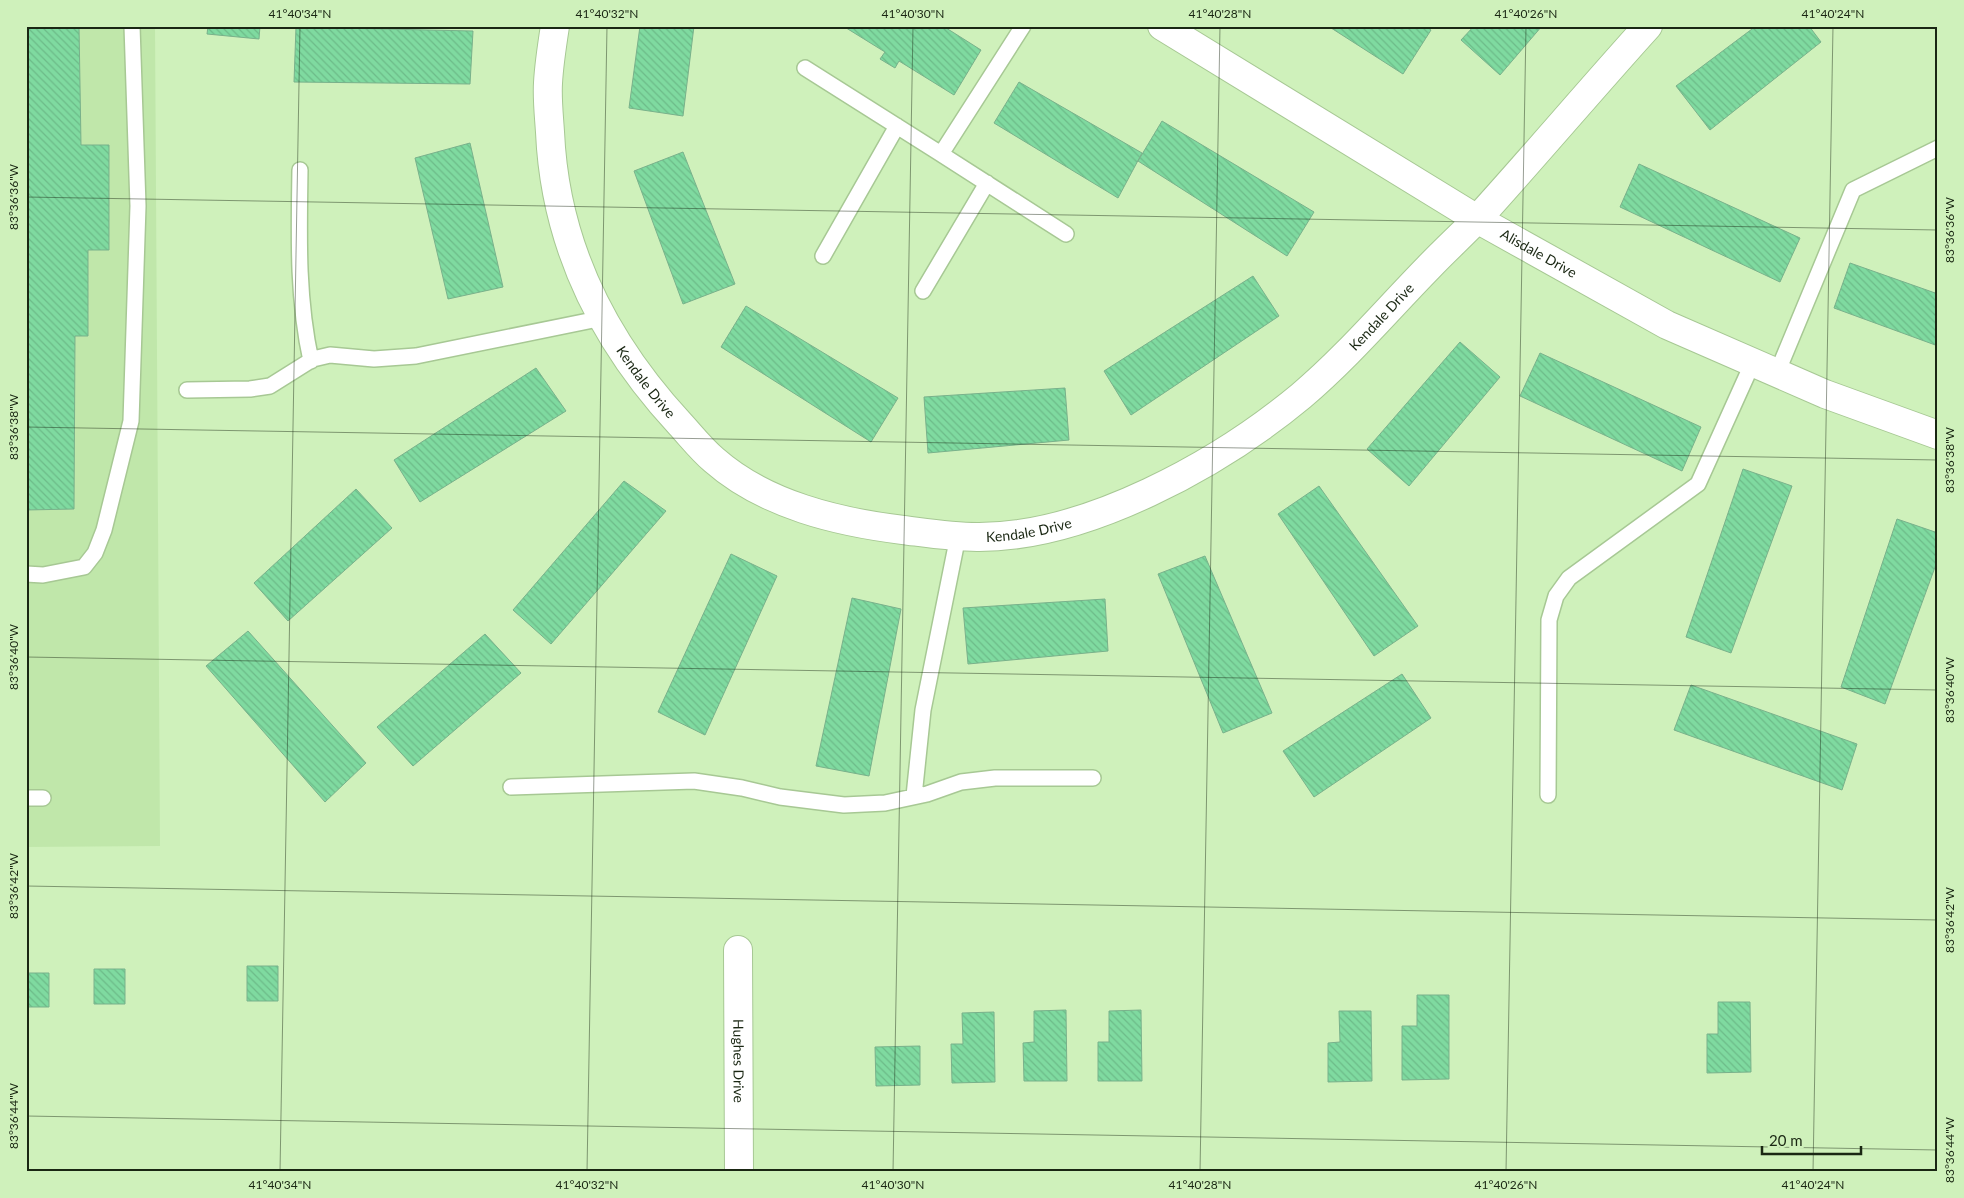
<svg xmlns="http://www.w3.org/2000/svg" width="1964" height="1198" font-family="Lato,sans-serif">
	<defs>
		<pattern id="building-back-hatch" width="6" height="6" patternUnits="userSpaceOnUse" patternTransform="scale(1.25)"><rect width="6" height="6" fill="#7fdaa0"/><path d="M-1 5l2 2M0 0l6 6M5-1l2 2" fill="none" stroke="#6dbb89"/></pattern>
	</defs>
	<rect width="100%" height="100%" fill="#cff1bb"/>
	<path fill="#c0e7aa" d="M26 26H155L160 846 26 847Z"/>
	<path fill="url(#building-back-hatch)" stroke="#79b18b" d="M26 26H79L81 145H109V250H88V336H75L74 509 26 510Z
		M208 26H260L259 39 207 34Z
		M640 26H694L683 116 629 108Z
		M843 26H943L981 50 954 95 899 61 895 68 880 59 885 52Z
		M1328 26H1425L1431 30 1403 74Z
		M1474 26H1542L1500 75 1461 40Z
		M1756 26H1809L1821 42 1710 130 1676 86Z
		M296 27 473 31 470 84 294 82Z
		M1019 82 1142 153 1118 198 994 123Z
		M1162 121 1314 212 1287 256 1138 161Z
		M470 143 503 287 448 299 415 158Z
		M683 152 735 284 683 304 634 171Z
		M1639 164 1800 238 1780 282 1620 207Z
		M1850 263 1938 294V346L1834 308Z
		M1253 276 1279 316 1131 415 1104 371Z
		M746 306 898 398 871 442 721 347Z
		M1460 342 1500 377 1409 486 1367 449Z
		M1540 353 1701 427 1682 471 1520 396Z
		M536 368 566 411 420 502 394 460Z
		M1065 388 1069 440 928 453 924 397Z
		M1743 469 1792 486 1731 653 1686 637Z
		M624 481 666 511 551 644 513 610Z
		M1319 486 1418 626 1374 656 1278 514Z
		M356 489 392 528 288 621 254 583Z
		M1897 519 1938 533V559L1885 704 1841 687Z
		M731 554 777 576 705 735 658 712Z
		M1205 556 1272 713 1223 733 1158 574Z
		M852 598 901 609 869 776 816 766Z
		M1105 599 1108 651 968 664 963 608Z
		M248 631 366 763 325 802 206 666Z
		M485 634 521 673 413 766 377 727Z
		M1402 674 1431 718 1314 797 1283 751Z
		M1691 685 1857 744 1842 790 1674 730Z
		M247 966H278V1001H247Z
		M94 969H125V1004H94Z
		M26 973H49V1007H26Z
		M1417 995H1449V1079L1402 1080V1026H1417Z
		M1718 1002H1750L1751 1072 1707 1073V1034H1718Z
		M1066 1010 1067 1081H1024L1023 1043 1034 1042V1011Z
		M1141 1010 1142 1081H1098V1042H1109V1011Z
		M1339 1011H1371L1372 1081 1328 1082V1043L1340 1042Z
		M994 1012 995 1082 952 1083 951 1044H963L962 1013Z
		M920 1046V1085L876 1086 875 1047Z"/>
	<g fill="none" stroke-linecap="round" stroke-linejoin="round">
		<defs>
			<path id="lane" d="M1023 26 941 154 1066 234
				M805 68 941 154
				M300 170C299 235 297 297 311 361
				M823 256 897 126
				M923 291 987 183
				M1777 373 1853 190 1938 148
				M187 390 250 389 270 386 313 359 330 355 374 359 416 356 603 318
				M26 574 43 575 84 567 95 553 104 530 131 421 138 206 132 26
				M511 787 694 781 742 788 780 797 844 805 885 803 927 794 961 782 995 778H1093
				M1548 795 1549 620 1556 596 1569 578 1698 484 1753 362
				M914 796 923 710 958 536
				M26 798H43"/>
			<g id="street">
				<path id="s1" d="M555 26C552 45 549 64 548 83 547 99 549 116 550 132 555 246 604 342 680 424 691 436 702 450 714 460 765 505 838 522 903 530 927 533 952 537 977 537 1086 538 1219 464 1301 396 1347 357 1386 311 1428 268 1445 250 1463 234 1480 216 1537 153 1591 89 1648 26"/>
				<path id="s2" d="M1162 26 1477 219 1667 325 1825 394 1938 435"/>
				<path id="s3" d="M738 950 739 1172"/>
			</g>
		</defs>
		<use href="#lane" stroke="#a7c894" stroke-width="18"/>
		<use href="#street" stroke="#a7c894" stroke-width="30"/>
		<use href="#lane" stroke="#fff" stroke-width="15"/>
		<use href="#street" stroke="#fff" stroke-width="28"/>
	</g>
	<path fill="none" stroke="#1a2713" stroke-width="1" stroke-opacity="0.45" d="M26 197 1938 230M26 427 1938 460M26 657 1938 690M26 886 1938 920M26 1116 1938 1150M280 1172 300 26M587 1172 607 26M893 1172 913 26M1200 1172 1220 26M1506 1172 1526 26M1813 1172 1833 26"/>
	<g text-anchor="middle" stroke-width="4.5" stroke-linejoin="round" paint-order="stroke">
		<g font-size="14" fill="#1a2713" stroke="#cff1bb">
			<text dy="5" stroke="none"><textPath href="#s2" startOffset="440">Alisdale Drive</textPath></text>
			<text dy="5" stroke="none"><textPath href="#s1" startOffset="1234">Kendale Drive</textPath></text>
			<text dy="5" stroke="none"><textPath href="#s1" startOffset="379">Kendale Drive</textPath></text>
			<text dy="5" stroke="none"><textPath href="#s1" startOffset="814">Kendale Drive</textPath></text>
			<text dy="5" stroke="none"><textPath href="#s3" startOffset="111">Hughes Drive</textPath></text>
		</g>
	</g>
	<rect width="1964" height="1198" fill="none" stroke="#cff1bb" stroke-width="55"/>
	<path d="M1762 1146v8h99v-8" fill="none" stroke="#1a2713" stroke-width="2.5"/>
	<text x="1769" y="1146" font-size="15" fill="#1a2713" stroke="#cff1bb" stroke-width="4" paint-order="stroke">20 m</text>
	<rect x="28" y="28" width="1908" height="1142" fill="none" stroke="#1a2713" stroke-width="2"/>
	<g font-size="12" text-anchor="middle" fill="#1a2713">
		<text x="300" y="18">41°40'34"N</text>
		<text x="607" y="18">41°40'32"N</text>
		<text x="913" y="18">41°40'30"N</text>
		<text x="1220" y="18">41°40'28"N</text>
		<text x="1526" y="18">41°40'26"N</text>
		<text x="1833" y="18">41°40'24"N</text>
		<text transform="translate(14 197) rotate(-90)" y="4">83°36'36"W</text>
		<text transform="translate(1950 230) rotate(-90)" y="4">83°36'36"W</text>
		<text transform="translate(14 427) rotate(-90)" y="4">83°36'38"W</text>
		<text transform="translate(1950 460) rotate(-90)" y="4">83°36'38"W</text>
		<text transform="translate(14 657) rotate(-90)" y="4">83°36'40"W</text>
		<text transform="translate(1950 690) rotate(-90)" y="4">83°36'40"W</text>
		<text transform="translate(14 886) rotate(-90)" y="4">83°36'42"W</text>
		<text transform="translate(1950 920) rotate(-90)" y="4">83°36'42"W</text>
		<text transform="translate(14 1116) rotate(-90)" y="4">83°36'44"W</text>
		<text transform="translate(1950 1150) rotate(-90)" y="4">83°36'44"W</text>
		<text x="280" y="1189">41°40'34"N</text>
		<text x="587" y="1189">41°40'32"N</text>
		<text x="893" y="1189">41°40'30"N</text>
		<text x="1200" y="1189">41°40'28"N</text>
		<text x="1506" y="1189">41°40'26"N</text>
		<text x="1813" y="1189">41°40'24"N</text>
	</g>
</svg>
